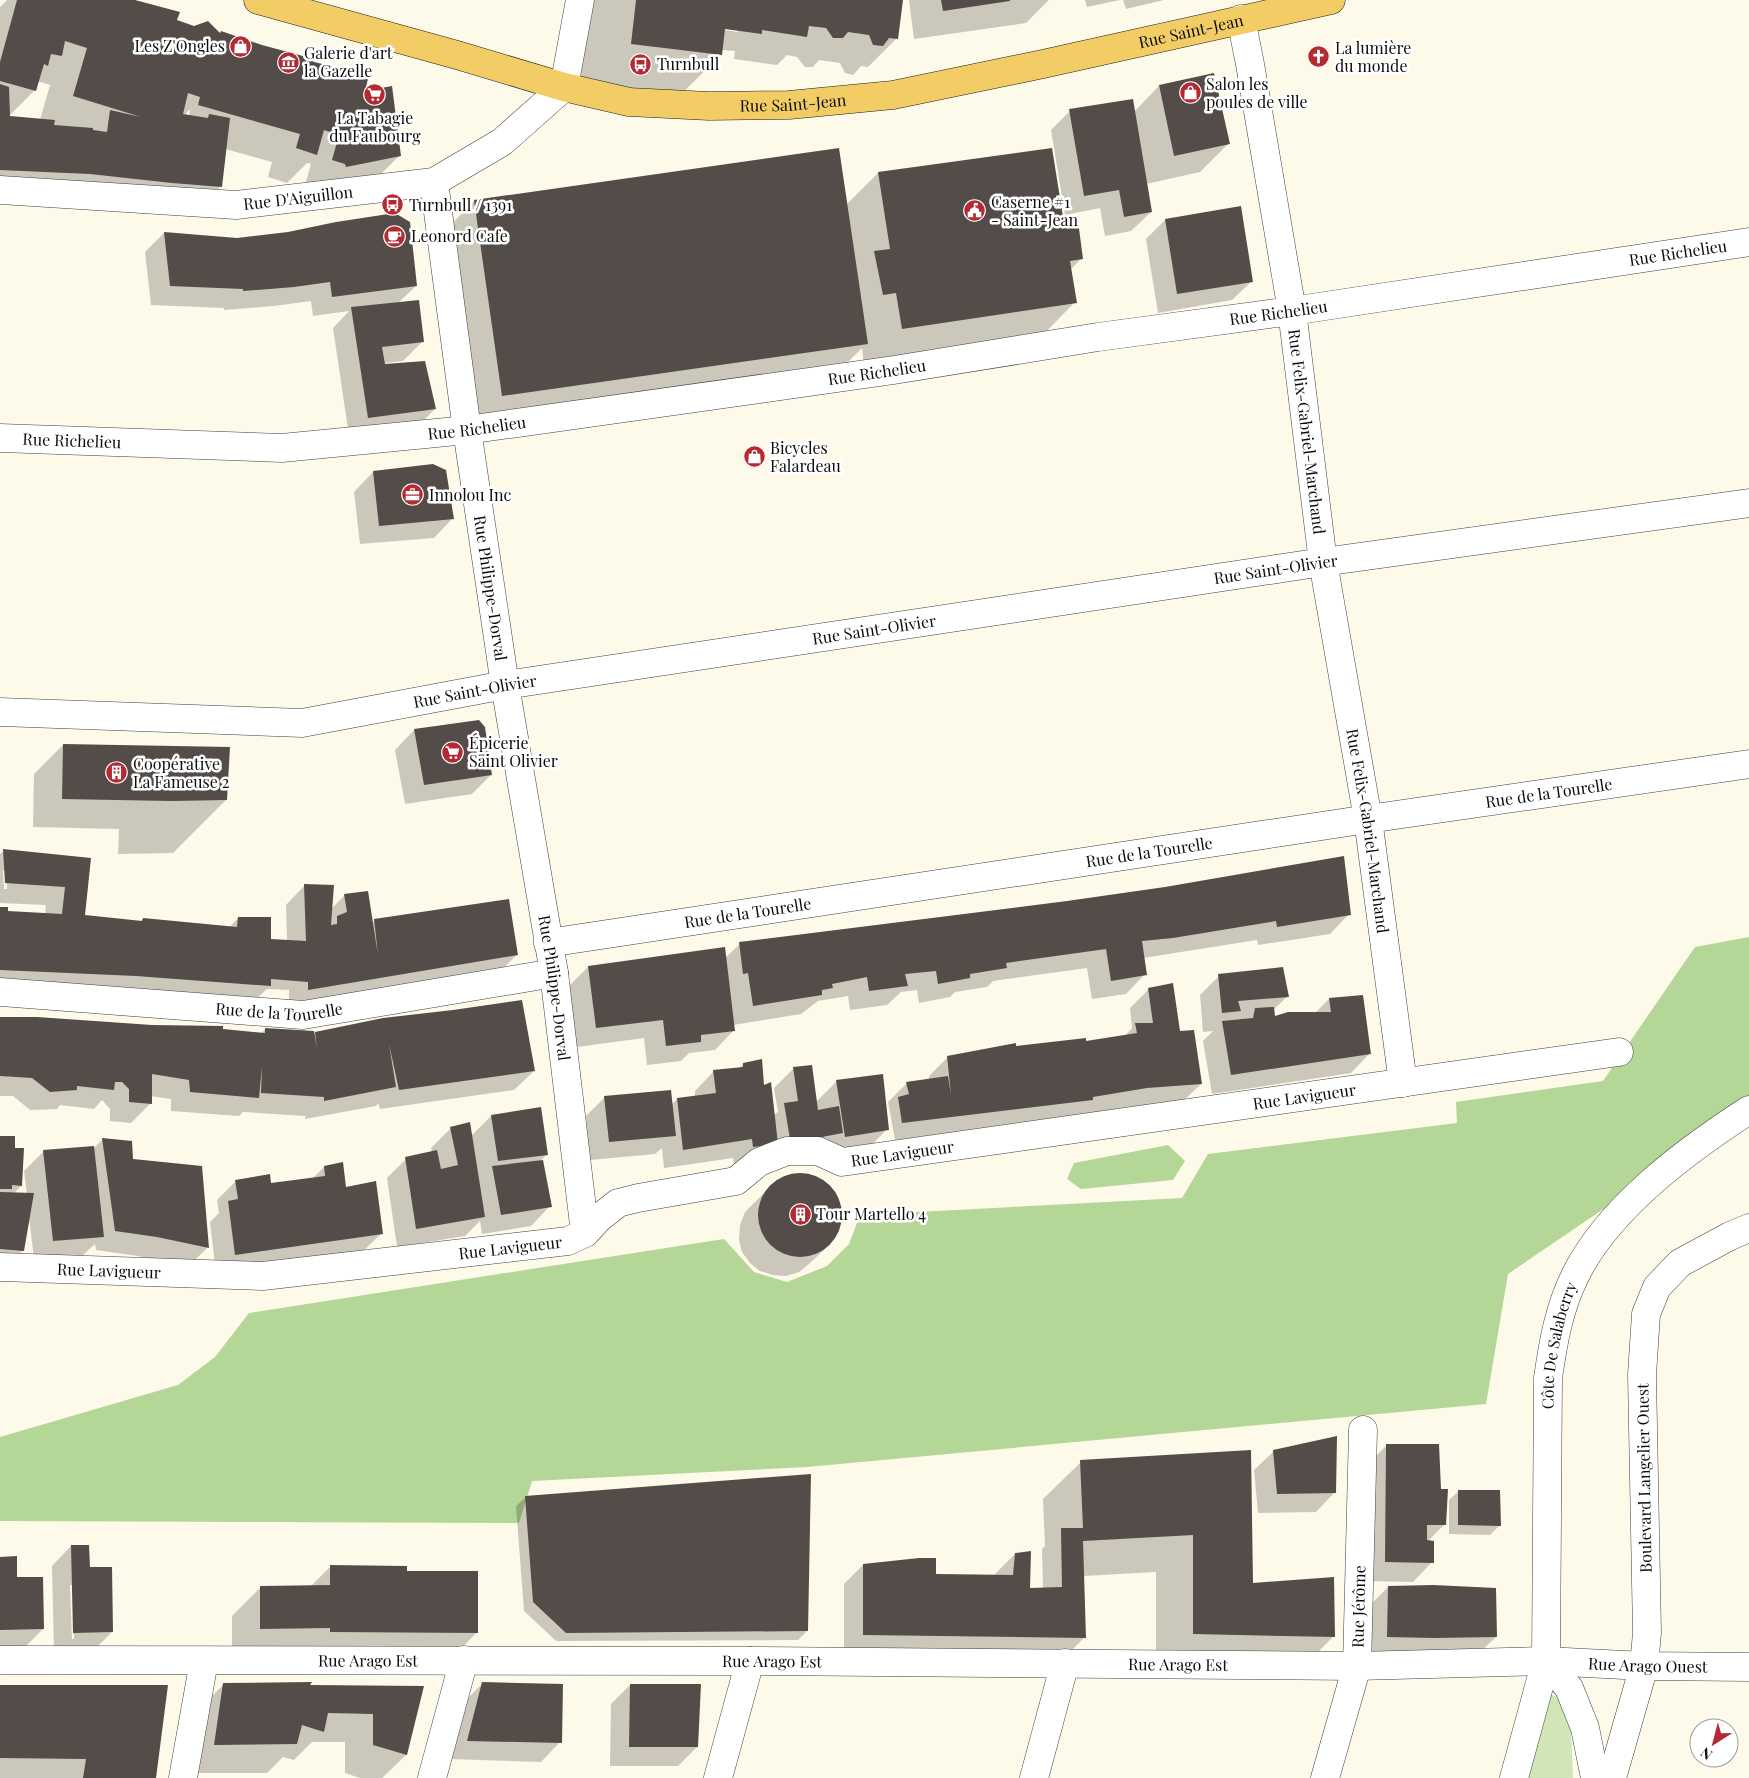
<svg xmlns="http://www.w3.org/2000/svg" width="1749" height="1778" font-family="'Playfair Display',serif">
	<rect width="100%" height="100%" fill="#fefaea"/>
	<path fill="#d0e6b6" d="M1551 1695 1561 1697 1571 1730 1573 1778H1527L1546 1702Z"/>
	<path fill="#b4d696" d="M1749 937V1110L1508 1274 1486 1404 807 1467 532 1481 519 1523 0 1521V1437L178 1385 215 1357 249 1313 724 1239 754 1272 787 1282 827 1266 849 1244 860 1215 1182 1198 1208 1154 1457 1123 1456 1102 1603 1081 1695 947Z
		M1168 1145 1185 1161 1173 1180 1081 1189 1067 1179 1074 1163Z"/>
	<path fill="#0003" fill-rule="evenodd" d="M7 0H130L176 21 312 63 362 96 400 155 362 193 304 189 311 164 307 163 287 183 268 177 272 162 225 149 221 186 192 215 0 189V7ZM37 81 50 85 40 120 7 118 35 90ZM190 109 189 116H184Z
		M590 0H902L897 38 868 67 861 66 853 75 845 73 840 63 819 60 813 67H805L797 57 787 55 777 65 734 59 735 51 721 50V55L667 108 578 97ZM719 27 738 29V32L719 29Z
		M909 0H1049L1026 23 914 39Z
		M1085 0H1120L1087 7Z
		M1123 0H1164L1126 9Z
		M1159 86 1229 143 1200 172 1146 184 1151 212 1131 231 1105 236 1100 208 1065 215 1051 130 1070 111 1134 112Z
		M1051 149 1063 225 1082 258 1070 270 1075 302 1038 340 864 366 862 348 829 381 465 433 437 239 474 201 846 205 878 173Z
		M1165 220 1252 281 1232 300 1158 313 1146 239Z
		M164 233 416 286 398 303 423 341 403 361 385 363 386 365 435 409 416 428 349 436 333 328 349 311 313 316 311 301 274 306 224 310V308L151 305 145 252Z
		M373 472 453 518 434 538 360 544 354 492Z
		M414 730 491 775 472 794 405 804 395 750Z
		M63 745 226 800 173 853 118 854 119 829 33 827 34 774Z
		M4 850 89 859 84 916 140 922 143 919 229 928 238 918 270 942 287 941 286 905 305 885 331 909 344 896 372 923 375 920 517 955 497 974 289 1008V990L267 989 250 1005 0 989V908L7 913 45 915 46 905 0 903V854ZM3 870H6L7 889H4Z
		M1349 914 1330 934 1258 945 1257 940 1143 958 1145 974 1126 994 1092 999 1087 968 993 981 987 987 955 992 950 997 919 1003 917 990 901 992 887 1005 850 1010 848 996 818 1001 801 1014 733 1025 734 1030 715 1050 689 1053 681 1061 647 1065 644 1038 577 1047 569 986 588 967 725 958 740 944Z
		M1219 976 1288 996 1273 1010 1274 1018 1315 1013 1329 999 1370 1053 1351 1073 1212 1094 1203 1041 1213 1031 1203 1032 1200 995Z
		M1149 989 1201 1084 1181 1103 1127 1107 1076 1115 1072 1119 895 1140 888 1102 907 1083 929 1080V1076L948 1057 1015 1047 1085 1043 1124 1037 1132 1028 1130 1008Z
		M0 1019 261 1034 265 1029 314 1033 383 1019 534 1071 514 1090 380 1109 378 1103 376 1106 305 1119V1116L243 1112 239 1116 171 1111V1099L150 1096V1104L131 1123 110 1121V1109L102 1100 94 1109 60 1105 57 1109 30 1110 13 1096H0Z
		M743 1064 763 1087 774 1115 778 1112 774 1088 794 1068 816 1102 836 1082 887 1129 868 1149 826 1155 734 1165 733 1158 664 1168 662 1148 655 1154 590 1160 586 1116 605 1097 671 1105 677 1099 695 1097V1091L714 1071 739 1069Z
		M491 1116 546 1155 539 1162 550 1206 531 1226 482 1234 480 1221 465 1236 397 1247 387 1178 406 1159 432 1153 431 1148 451 1128 471 1136Z
		M0 1138 14 1150 21 1186 13 1194H27L24 1171 44 1151 94 1148 103 1139 132 1161 201 1167 207 1248 188 1267 138 1256 96 1250 95 1244 83 1255 34 1259 29 1217 23 1250 4 1269H0Z
		M324 1167 345 1188 382 1233 362 1252 216 1274 210 1222 219 1213 217 1200 236 1181 270 1184 312 1179Z
		M802 1173 816 1176 828 1184 837 1195 841 1208V1222L837 1234 829 1245 809 1264 799 1272 786 1276 773 1275 760 1271 750 1263 742 1252 739 1240 740 1225 745 1212 775 1182 787 1175Z
		M1387 1445 1440 1490 1444 1525 1427 1542 1432 1562 1413 1582 1366 1581 1367 1465Z
		M1274 1451 1335 1492 1316 1512 1258 1513 1254 1470Z
		M1250 1452 1252 1585 1333 1637 1314 1656 1156 1671V1572L1083 1576 1085 1637 1065 1657 844 1654V1584L863 1565 934 1575 993 1576 1015 1554 1029 1591 1043 1589 1042 1549 1045 1546 1043 1499 1081 1462Z
		M1459 1491 1500 1525 1490 1535 1449 1534V1500Z
		M526 1497 807 1631 798 1640 556 1641 524 1611 516 1506Z
		M71 1546 112 1632 93 1651 54 1652 52 1566ZM70 1585H73L74 1639H72Z
		M0 1558 16 1579 43 1629 24 1648H0Z
		M330 1567 406 1574 477 1632 458 1652 232 1657V1616L261 1587H310Z
		M1388 1587 1496 1637 1476 1656 1368 1655 1369 1606Z
		M483 1683 560 1742 541 1762 449 1759 463 1703Z
		M224 1684 309 1687H422L406 1755 382 1778H360L345 1773V1742H312L294 1760 283 1757 267 1773H186L195 1713Z
		M630 1685 697 1747 678 1766H610L611 1704Z
		M0 1686 155 1778H0Z"/>
	<path fill="#534c48" d="M17 0H135L180 12 177 20 194 26 208 21 220 33 221 31 262 45 314 59V62L369 75 365 91 392 86 401 156 346 167 345 164 332 160 339 135 324 130 317 155 296 148 300 134 198 105 200 97 188 93 183 114 208 118 209 114 230 118 222 187 172 183 90 174 0 170V84L9 87 10 116 55 120 54 125 93 128V130L107 132 110 110 141 117 73 96 87 48 65 41 62 56 51 54 48 66 44 64 36 91 0 81V62Z
		M636 0H903L898 39 889 38 883 46 873 45 869 35 848 32 843 38H833L826 28 809 26 807 37 762 30V34L725 29 722 55 631 44Z
		M941 0H1010V1L943 11Z
		M1214 73 1230 144 1174 156 1159 85Z
		M1133 99 1152 212 1124 217 1119 190 1084 196 1069 109Z
		M839 148 868 344 502 396 474 200Z
		M1052 148 1064 223 1078 221 1083 259 1070 261 1077 303 902 329 896 293 883 295 874 251 890 249 878 172Z
		M1241 206 1253 282 1177 294 1165 219Z
		M395 213 410 222 417 286 332 297 330 282 294 287 243 291V289L170 286 164 232 237 238 288 232 336 222Z
		M419 300 424 342 382 347 385 364 425 361 436 409 368 418 351 307Z
		M433 464 446 470 454 519 379 526 373 471Z
		M479 720 485 727 492 775 424 785 414 729Z
		M63 744 230 747 227 800 171 801 62 799Z
		M3 849 91 858 85 915 142 921 143 918 237 927 238 917H271V939L306 941 304 884 334 885 331 925 337 924V916L347 912 344 894 368 891 378 955 374 919 509 899 518 955 308 990V982L271 979V986L136 976 0 970V907H8V911L62 914 65 887 5 883Z
		M1344 856 1351 915 1277 927 1276 921 1173 938 1142 941 1147 975 1111 981 1106 949 1006 963 1007 968 970 974V978L938 984 936 971 905 974 908 986 869 991 867 977 832 984 833 988 822 990V995L753 1006 748 973 743 974 739 942 1067 901 1165 887Z
		M725 947 735 1031 701 1035V1042L666 1046 663 1020 596 1028 588 966Z
		M1283 967 1289 997 1238 1001 1241 1011 1222 1013 1218 974Z
		M1173 983 1180 1031 1194 1030 1202 1084 1147 1088 1093 1097V1100L902 1123 898 1097 909 1094 906 1082 948 1076 951 1095 947 1056 1016 1043V1046L1086 1038V1041L1137 1033 1135 1023H1153L1148 988Z
		M1363 995 1371 1054 1231 1075 1222 1021 1253 1018 1255 1008 1274 1007 1275 1016 1288 1012H1331L1329 998Z
		M522 1000 535 1071 399 1090 389 1044 396 1087 324 1101V1097L261 1093 262 1066 259 1098 190 1092 189 1080 152 1074V1104L129 1102V1089L122 1082H115L114 1090 77 1086V1090L50 1092 32 1078 0 1076V1017H37L152 1025 223 1026V1029L265 1033V1028L314 1031 317 1049 315 1032 383 1018 453 1010Z
		M762 1059 764 1085 771 1082 778 1144 753 1147 752 1139 683 1150 677 1098 716 1093 713 1070 743 1067V1063Z
		M812 1065 818 1110 839 1106 843 1133 822 1137 823 1140 791 1145 784 1103 798 1101 793 1067Z
		M883 1074 889 1130 845 1137 836 1080Z
		M671 1090 676 1136 609 1142 604 1096Z
		M541 1107 548 1155 498 1161 491 1115Z
		M470 1122 485 1217 416 1229 405 1157 437 1150 441 1169 458 1165 450 1127Z
		M0 1136H15V1148H24L22 1186 12 1185V1189H0Z
		M102 1138 132 1141 133 1159 202 1166 209 1248 157 1237 115 1231Z
		M94 1146 104 1237 53 1241 43 1150Z
		M543 1160 552 1207 501 1215 492 1166Z
		M343 1162 346 1187 376 1181 383 1234 235 1255 228 1201 238 1199 235 1180 270 1174 271 1183 325 1176 324 1166Z
		M758 1215a42 42 0 1 1 84 0a42 42 0 1 1-84 0Z
		M0 1192 34 1193 24 1251 0 1249Z
		M1337 1436 1336 1493 1277 1494 1273 1450Z
		M1386 1444H1439L1441 1489H1448L1446 1525H1427V1540L1434 1541V1563L1385 1562Z
		M1251 1450 1253 1583 1334 1577 1335 1637 1193 1634V1535L1083 1541 1086 1638 863 1635V1564L919 1558H936V1574L1013 1575 1015 1553 1031 1551 1030 1588 1062 1587 1061 1528H1083L1080 1460Z
		M811 1474 808 1631 566 1633 533 1602 525 1496Z
		M1458 1490H1500L1501 1526 1458 1525Z
		M71 1545H89L90 1567H112L113 1632 73 1633Z
		M17 1556V1577H43L44 1629 0 1630V1557Z
		M330 1565 407 1566V1571H478V1633L330 1632V1628L260 1629V1586L330 1585Z
		M1433 1585 1496 1588 1497 1637 1434 1638 1387 1637 1388 1586Z
		M312 1682 310 1685 424 1686 407 1755 373 1745V1714L328 1713 324 1732 302 1725 297 1744 214 1745 223 1683Z
		M482 1682 563 1684 562 1743 467 1741Z
		M630 1684H701L698 1747H629Z
		M0 1685H168L156 1778H83L86 1759 0 1758Z"/>
	<g fill="none" stroke-linecap="round" stroke-linejoin="round">
		<defs>
			<g id="minor">
				<path id="s1" d="M1241 19 1250 64 1292 311 1323 562 1368 819 1403 1083"/>
				<path id="s2" d="M434 182 467 430 505 685 554 973 585 1233"/>
				<path id="s3" d="M0 190 236 205 434 182 502 142 564 87 580 0"/>
				<path id="s4" d="M0 438 282 448 467 430 894 370 1098 337 1292 311 1749 242"/>
				<path id="s5" d="M0 712 302 723 505 685 1323 562 1749 503"/>
				<path id="s6" d="M548 943 1368 819 1749 764"/>
				<path id="s7" d="M0 992 303 1015 554 973"/>
				<path id="s8" d="M0 1267 263 1276 568 1241 585 1233 599 1218 618 1203 638 1198 736 1181 759 1162 787 1151H818L842 1162 1619 1052"/>
				<path id="s9" d="M0 1660 750 1661 1357 1666 1546 1661 1644 1666 1749 1667"/>
				<path d="M1546 1661 1569 1688 1585 1728 1595 1778"/>
				<path d="M183 1778 204 1661"/>
				<path d="M432 1778 464 1660"/>
				<path d="M718 1778 750 1661"/>
				<path d="M1034 1778 1065 1663"/>
				<path id="s10" d="M1325 1778 1357 1666 1363 1430"/>
				<path id="s11" d="M1514 1778 1546 1661 1548 1378C1553 1343 1559 1308 1575 1276 1608 1208 1687 1150 1749 1110"/>
				<path d="M1612 1778 1644 1666 1647 1633 1642 1375 1646 1314 1657 1287 1680 1263 1730 1236 1749 1228"/>
			</g>
			<g id="major">
				<path id="s12" d="M258 0 457 55 564 87 629 102 709 106 789 105 893 95 1043 64 1331 0"/>
			</g>
		</defs>
		<use href="#minor" stroke="#3e3e3e" stroke-width="29"/>
		<use href="#major" stroke="#1c1c1c" stroke-width="29"/>
		<use href="#minor" stroke="#fff" stroke-width="28"/>
		<use href="#major" stroke="#f2cd65" stroke-width="28"/>
	</g>
	<defs>
		<symbol id="shop-disc" viewBox="-11 -11 22 22"><circle r="9.5" fill="#b42a33" stroke="#fff"/><path d="M-5-2.5h2.3a2.7 3.5 0 0 1 5.4 0H5L5.5 6h-11ZM-1.5-2.5h3a1.5 2.3 0 0 0-3 0Z" fill="#fff"/></symbol>
		<symbol id="church-disc" viewBox="-11 -11 22 22"><circle r="9.5" fill="#b42a33" stroke="#fff"/><path d="M-1.2-6h2.4v3.5h3.3v2.4h-3.3V6h-2.4V-.1h-3.3v-2.4h3.3Z" fill="#fff"/></symbol>
		<symbol id="museum-disc" viewBox="-11 -11 22 22"><circle r="9.5" fill="#b42a33" stroke="#fff"/><path d="M0-6L6-3V-2H-6V-3ZM-5-1h2V3h-2ZM-1-1h2V3h-2ZM3-1h2V3H3ZM-6 4H6V6H-6Z" fill="#fff"/></symbol>
		<symbol id="bus-disc" viewBox="-11 -11 22 22"><circle r="9.5" fill="#b42a33" stroke="#fff"/><path d="M-5-6H5V4H4V6H2V4H-2V6H-4V4H-5ZM-3.5-4V0h7V-4ZM-3.5 1.2v1.5H-2V1.2ZM2 1.2v1.5H3.5V1.2Z" fill="#fff"/></symbol>
		<symbol id="supermarket-disc" viewBox="-11 -11 22 22"><circle r="9.5" fill="#b42a33" stroke="#fff"/><path d="M-6-5.5h2.5l.6 2H6L4.5 2H-2.5L-4.4-4H-6ZM-1.5 3.2a1.3 1.3 0 1 0 .1 0ZM3 3.2a1.3 1.3 0 1 0 .1 0Z" fill="#fff"/></symbol>
		<symbol id="civic-disc" viewBox="-11 -11 22 22"><circle r="9.5" fill="#b42a33" stroke="#fff"/><path d="M-.6-6.5H3V-4.5H.6V-3L4-1V1h2V6H-6V1h2V-1L-.6-3ZM-1.2 2.5V6h2.4V2.5Z" fill="#fff"/></symbol>
		<symbol id="cafe-disc" viewBox="-11 -11 22 22"><circle r="9.5" fill="#b42a33" stroke="#fff"/><path d="M-5.5-4.5H6V0H3Q3 3.5 0 3.5H-2.5Q-5.5 3.5-5.5 0ZM3-3.2v2h1.7v-2ZM-6 4.5H4V6H-6Z" fill="#fff"/></symbol>
		<symbol id="office-disc" viewBox="-11 -11 22 22"><circle r="9.5" fill="#b42a33" stroke="#fff"/><path d="M-6-3h4V-5.5h4V-3h4V5H-6ZM-1-4.5V-3h2v-1.5ZM-6 0V1H6V0Z" fill="#fff"/></symbol>
		<symbol id="building-disc" viewBox="-11 -11 22 22"><circle r="9.5" fill="#b42a33" stroke="#fff"/><path d="M-4-6H4V6H1V3H-1V6H-4ZM-2.5-4.3h1.7v1.8h-1.7ZM.8-4.3h1.7v1.8H.8ZM-2.5-1h1.7V.8h-1.7ZM.8-1h1.7V.8H.8Z" fill="#fff"/></symbol>
	</defs>
	<g fill-rule="evenodd">
		<use href="#shop-disc" x="228" y="34" width="25" height="25"/>
		<use href="#church-disc" x="1306" y="44" width="25" height="25"/>
		<use href="#museum-disc" x="276" y="50" width="25" height="25"/>
		<use href="#bus-disc" x="628" y="52" width="25" height="25"/>
		<use href="#shop-disc" x="1178" y="80" width="25" height="25"/>
		<use href="#supermarket-disc" x="362" y="82" width="25" height="25"/>
		<use href="#bus-disc" x="380" y="192" width="25" height="25"/>
		<use href="#civic-disc" x="962" y="198" width="25" height="25"/>
		<use href="#cafe-disc" x="382" y="224" width="25" height="25"/>
		<use href="#shop-disc" x="742" y="444" width="25" height="25"/>
		<use href="#office-disc" x="400" y="482" width="25" height="25"/>
		<use href="#supermarket-disc" x="440" y="740" width="25" height="25"/>
		<use href="#building-disc" x="104" y="760" width="25" height="25"/>
		<use href="#building-disc" x="788" y="1202" width="25" height="25"/>
	</g>
	<g text-anchor="middle" stroke-width="5" stroke-linejoin="round" paint-order="stroke">
		<g font-size="16" fill="#0b0b0b" stroke="#fff">
			<text dy="6" stroke="none"><textPath href="#s12" startOffset="954">Rue Saint-Jean</textPath></text>
			<text dy="6" stroke="none"><textPath href="#s12" startOffset="549">Rue Saint-Jean</textPath></text>
			<text dy="6" stroke="none"><textPath href="#s3" startOffset="299">Rue D'Aiguillon</textPath></text>
			<text dy="6" stroke="none"><textPath href="#s4" startOffset="1692">Rue Richelieu</textPath></text>
			<text dy="6" stroke="none"><textPath href="#s4" startOffset="1288">Rue Richelieu</textPath></text>
			<text dy="6" stroke="none"><textPath href="#s4" startOffset="882">Rue Richelieu</textPath></text>
			<text dy="6" stroke="none"><textPath href="#s4" startOffset="478">Rue Richelieu</textPath></text>
			<text dy="6" stroke="none"><textPath href="#s1" startOffset="418">Rue Felix-Gabriel-Marchand</textPath></text>
			<text dy="6" stroke="none"><textPath href="#s4" startOffset="72">Rue Richelieu</textPath></text>
			<text dy="6" stroke="none"><textPath href="#s5" startOffset="1288">Rue Saint-Olivier</textPath></text>
			<text dy="6" stroke="none"><textPath href="#s2" startOffset="410">Rue Philippe-Dorval</textPath></text>
			<text dy="6" stroke="none"><textPath href="#s5" startOffset="882">Rue Saint-Olivier</textPath></text>
			<text dy="6" stroke="none"><textPath href="#s5" startOffset="478">Rue Saint-Olivier</textPath></text>
			<text dy="6" stroke="none"><textPath href="#s6" startOffset="1012">Rue de la Tourelle</textPath></text>
			<text dy="6" stroke="none"><textPath href="#s1" startOffset="822">Rue Felix-Gabriel-Marchand</textPath></text>
			<text dy="6" stroke="none"><textPath href="#s6" startOffset="608">Rue de la Tourelle</textPath></text>
			<text dy="6" stroke="none"><textPath href="#s6" startOffset="202">Rue de la Tourelle</textPath></text>
			<text dy="6" stroke="none"><textPath href="#s2" startOffset="815">Rue Philippe-Dorval</textPath></text>
			<text dy="6" stroke="none"><textPath href="#s7" startOffset="280">Rue de la Tourelle</textPath></text>
			<text dy="6" stroke="none"><textPath href="#s8" startOffset="1338">Rue Lavigueur</textPath></text>
			<text dy="6" stroke="none"><textPath href="#s8" startOffset="932">Rue Lavigueur</textPath></text>
			<text dy="6" stroke="none"><textPath href="#s8" startOffset="512">Rue Lavigueur</textPath></text>
			<text dy="6" stroke="none"><textPath href="#s8" startOffset="109">Rue Lavigueur</textPath></text>
			<text dy="6" stroke="none"><textPath href="#s11" startOffset="438">Côte De Salaberry</textPath></text>
			<text transform="translate(1644 1478) rotate(-91)" y="6">Boulevard Langelier Ouest</text>
			<text dy="6" stroke="none"><textPath href="#s10" startOffset="176">Rue Jérôme</textPath></text>
			<text dy="6" stroke="none"><textPath href="#s9" startOffset="368">Rue Arago Est</textPath></text>
			<text dy="6" stroke="none"><textPath href="#s9" startOffset="772">Rue Arago Est</textPath></text>
			<text dy="6" stroke="none"><textPath href="#s9" startOffset="1178">Rue Arago Est</textPath></text>
			<text dy="6" stroke="none"><textPath href="#s9" startOffset="1648">Rue Arago Ouest</textPath></text>
		</g>
		<g font-size="16" fill="#0b0b0b" stroke="#fff" text-anchor="start">
			<text x="225" y="52" text-anchor="end">Les Z'Ongles</text>
			<text x="1335" y="54">La lumière<tspan x="1335" dy="18">du monde</tspan></text>
			<text x="304" y="59">Galerie d'art<tspan x="304" dy="18">la Gazelle</tspan></text>
			<text x="657" y="70">Turnbull</text>
			<text x="1206" y="90">Salon les<tspan x="1206" dy="18">poules de ville</tspan></text>
			<text x="375" y="124" text-anchor="middle">La Tabagie<tspan x="375" dy="18">du Faubourg</tspan></text>
			<text x="991" y="208">Caserne #1<tspan x="991" dy="18">- Saint-Jean</tspan></text>
			<text x="409" y="211">Turnbull / 1391</text>
			<text x="411" y="242">Leonord Cafe</text>
			<text x="770" y="454">Bicycles<tspan x="770" dy="18">Falardeau</tspan></text>
			<text x="429" y="501">Innolou Inc</text>
			<text x="469" y="749">Épicerie<tspan x="469" dy="18">Saint Olivier</tspan></text>
			<text x="133" y="770">Coopérative<tspan x="133" dy="18">La Fameuse 2</tspan></text>
			<text x="816" y="1220">Tour Martello 4</text>
		</g>
	</g>
	<g transform="translate(1714 1743) rotate(216)"><circle r="24" fill="#ffffff" stroke="#9d9d9d"/>
	<path d="M0-4L9 19L0 12L-9 19Z" fill="#b42a33"/>
	<text y="-8" font-size="14" font-weight="bold" text-anchor="middle" fill="#0b0b0b">N</text>
	</g>
</svg>
